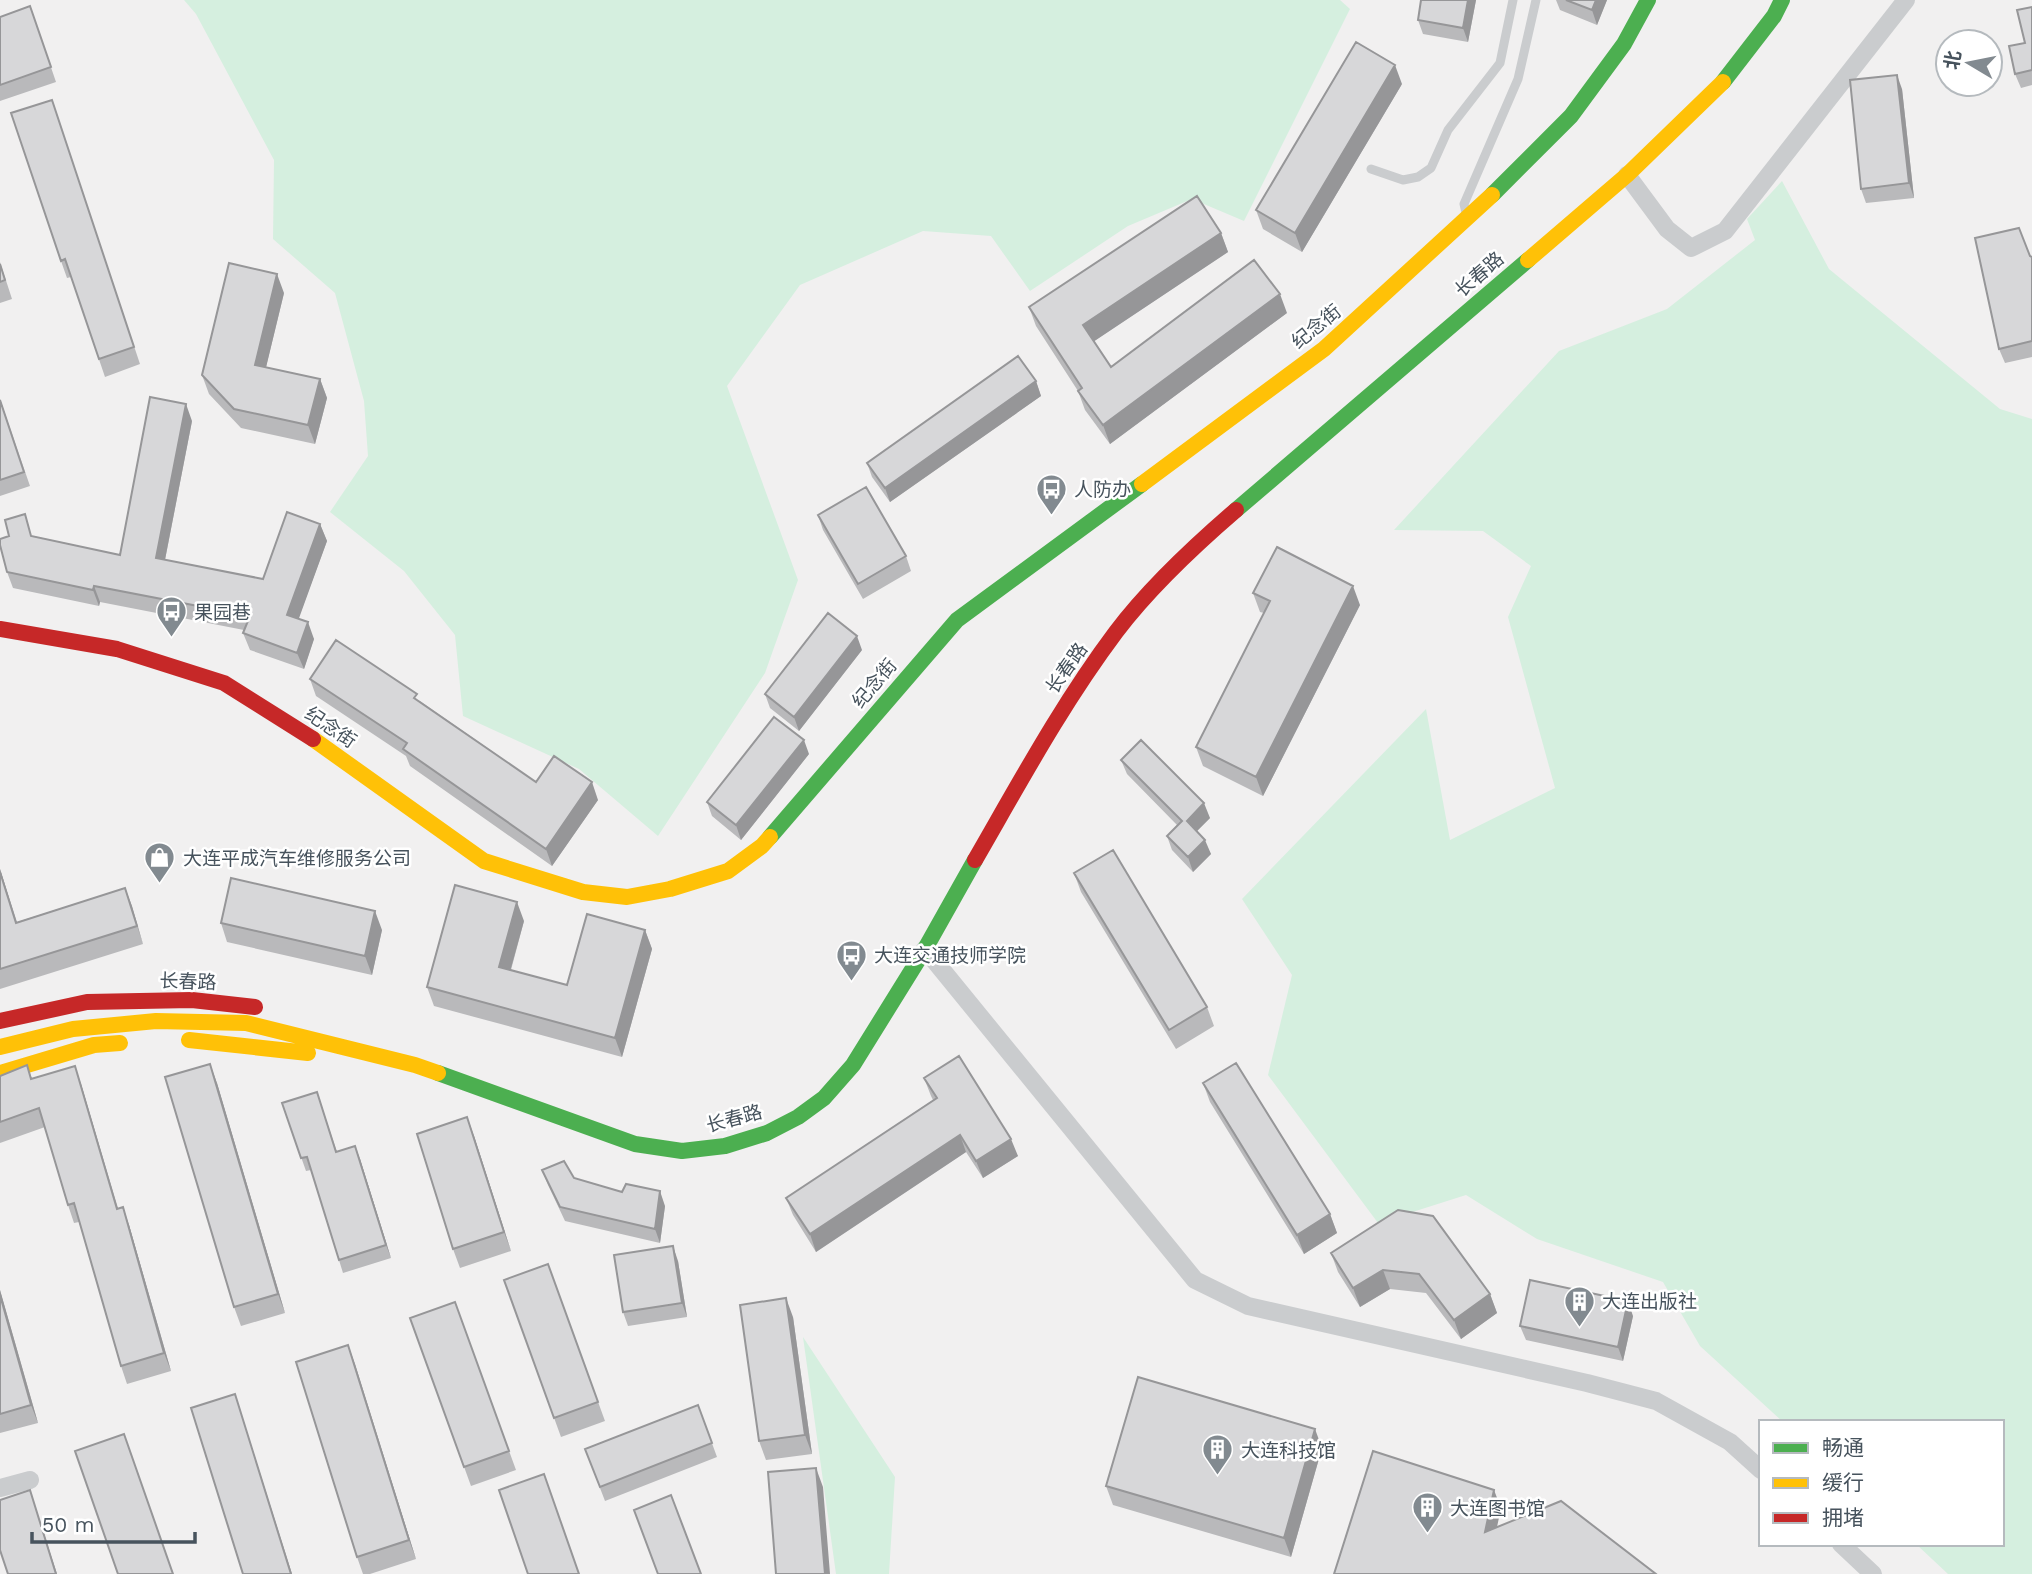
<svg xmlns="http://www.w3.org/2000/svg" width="2032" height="1574" font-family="'Work Sans','Noto Sans SC',sans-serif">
	<rect width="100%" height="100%" fill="#f1f0f0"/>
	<path fill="#d5efdf" d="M184 0H1340L1350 9 1244 221 1192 199 1128 226 1030 291 991 236 923 231 800 285 727 386 798 580 765 673 658 836 579 769 463 716 455 635 404 571 330 512 368 456 364 401 335 293 273 239 274 160 196 14Z
		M1782 181 1829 269 2000 409 2032 419V1574H1948L1916 1544H2002V1422H1783L1700 1346 1663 1282 1537 1239 1466 1195 1378 1223 1268 1075 1292 975 1242 899 1426 709 1450 840 1555 788 1508 617 1531 566 1483 531 1394 530 1559 351 1667 309 1755 240 1747 219Z
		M803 1337 895 1477 889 1574H836Z"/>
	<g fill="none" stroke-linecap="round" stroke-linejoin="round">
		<path stroke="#caccce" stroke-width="9" d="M1371 169 1403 180 1418 177 1431 168 1448 130 1500 63 1513 0
			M1467 217 1464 204 1518 79 1536 0"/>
		<path stroke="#caccce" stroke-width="18" d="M1627 175 1667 229 1691 248 1725 231 1906 0
			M925 949 1195 1280 1248 1306 1587 1383 1656 1401 1730 1442 1761 1470
			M0 1488 30 1480
			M1841 1544 1873 1574"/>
		<path stroke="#4caf50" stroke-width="16" d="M1723 82 1774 16 1782 0
			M1492 195 1571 116 1624 44 1648 0
			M1236 510 1528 260
			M770 837 957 620 1142 484
			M438 1073 635 1144 682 1151 725 1146 767 1133 798 1117 824 1098 853 1065 925 949 975 860"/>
		<path stroke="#ffc107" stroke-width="16" d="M1528 260 1627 175 1723 82
			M1142 484 1324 349 1492 195
			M313 739 484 861 583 892 627 897 670 889 728 871 762 846 770 837
			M189 1040 308 1053
			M0 1047 73 1029 156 1021 246 1023 415 1065 438 1073
			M0 1073 94 1045 120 1043"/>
		<path stroke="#c62828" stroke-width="16" d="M0 629 117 649 224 683 313 739
			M975 860C1020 782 1062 704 1116 632 1150 587 1193 547 1236 510
			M0 1021 87 1002 192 1000 255 1007"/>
	</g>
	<path fill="#b9b9bb" d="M1421 0H1476L1468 42 1423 34 1418 20Z
		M1556 0H1607L1597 25 1560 10Z
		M30 6 56 82 0 101V17Z
		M2032 7V85L2021 88 2015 74 2025 43Z
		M1402 84 1302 252 1263 229 1256 210Z
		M1902 89 1914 198 1866 203 1861 189Z
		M52 100 140 364 105 377 71 277 67 278 61 261Z
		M1221 233 1228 252 1094 341 1111 367 1287 313 1110 444 1085 410 1078 391 1036 326 1029 307Z
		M2030 256 2032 257V357L2005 363 1999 349Z
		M0 262 12 299 0 303Z
		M284 293 266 367 320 379 327 398 315 444 241 428 209 394 202 375Z
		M1036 381 1041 396 890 502 872 477 867 463Z
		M0 399 30 486 0 496Z
		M192 421 165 560 263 579 320 524 327 541 298 619 314 639 304 669 250 650 243 633 244 630 100 602 99 606 13 588 7 572 33 536 120 555Z
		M818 515 906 556 911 571 863 599 823 530Z
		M1253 593 1360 605 1263 796 1203 766 1196 747 1264 613 1260 612Z
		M862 650 799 731 770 708 765 694Z
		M310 679 420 701 536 782 598 800 552 866 410 766 406 756 316 696Z
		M809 754 741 840 712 816 707 802Z
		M1121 760 1210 818 1197 831 1211 854 1193 872 1172 850 1167 836 1177 825 1127 774Z
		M0 869 17 922 125 888 143 944 0 989Z
		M1074 873 1207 1007 1214 1026 1176 1049 1081 892Z
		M524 921 511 970 567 985 645 930 652 949 622 1057 434 1006 427 987Z
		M221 923 382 930 372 975 227 942Z
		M27 1065 32 1079 81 1084 118 1208 129 1225 171 1371 127 1384 121 1366 79 1222 74 1223 68 1205 45 1127 0 1143V1076Z
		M924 1078 1018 1156 983 1178 966 1152 816 1252 793 1215 786 1198 933 1100 931 1096Z
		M217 1083 285 1313 241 1326 234 1307Z
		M1203 1083 1330 1214 1337 1233 1304 1254 1210 1102Z
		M317 1092 337 1152 360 1159 391 1258 343 1273 311 1170 306 1171 282 1103Z
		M474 1136 511 1251 460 1268 453 1249Z
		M542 1170 665 1206 660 1243 565 1221 548 1185Z
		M1398 1210 1490 1294 1497 1313 1461 1339 1426 1293 1390 1289 1360 1307 1338 1272 1331 1253Z
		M678 1261 687 1317 628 1326 623 1312Z
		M548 1264 605 1421 561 1437 504 1280Z
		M0 1290 38 1423 0 1433Z
		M455 1302 516 1470 471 1486 410 1318Z
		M1633 1316 1623 1361 1526 1340 1520 1326Z
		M793 1317 812 1454 766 1460 759 1441Z
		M348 1345 416 1559 370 1574H363L357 1557Z
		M698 1405 717 1457 605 1501 585 1449Z
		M1322 1448 1291 1557 1113 1505 1106 1486Z"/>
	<path fill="#969698" d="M1468 0H1476L1468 42 1463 28Z
		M1596 0H1607L1597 25 1592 10Z
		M1395 65 1402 84 1302 252 1295 233Z
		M1897 75 1902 89 1914 198 1909 183Z
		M1221 233 1228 252 1090 344 1083 325Z
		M277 274 284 293 262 384 255 365Z
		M1280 294 1287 313 1110 444 1103 425Z
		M320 379 327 398 315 444 308 425Z
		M1036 381 1041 396 890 502 885 488Z
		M186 404 192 421 162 575 156 558Z
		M320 524 327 541 294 632 287 615Z
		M94 586 100 602 99 606 93 590Z
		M1353 586 1360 605 1263 796 1256 777Z
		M308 622 314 639 304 669 297 653Z
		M857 636 862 650 799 731 794 717Z
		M804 740 809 754 741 840 736 825Z
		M592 782 598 800 552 866 546 849Z
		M1204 803 1210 818 1192 836 1187 821Z
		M1205 840 1211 854 1193 872 1188 857Z
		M0 869 22 940 0 872Z
		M125 888 132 906 143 944 137 926Z
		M517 902 524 921 506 986 499 967Z
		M375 911 382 930 372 975 365 956Z
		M645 930 652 949 622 1057 615 1038Z
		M210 1064 217 1083 285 1313 278 1294Z
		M75 1066 81 1084 123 1227 117 1209Z
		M467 1117 474 1136 511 1251 504 1232Z
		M960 1135 966 1152 816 1252 810 1234Z
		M1011 1139 1018 1156 983 1178 976 1161Z
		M355 1146 360 1159 391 1258 386 1245Z
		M660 1191 665 1206 660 1243 655 1229Z
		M123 1207 129 1225 171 1371 164 1353Z
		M1330 1214 1337 1233 1304 1254 1297 1235Z
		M673 1246 678 1261 687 1317 682 1303Z
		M1383 1270 1390 1289 1360 1307 1353 1288Z
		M0 1290 38 1423 31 1405 0 1295Z
		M1490 1294 1497 1313 1461 1339 1454 1320Z
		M786 1298 793 1317 812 1454 805 1435Z
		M1628 1301 1633 1316 1623 1361 1618 1347Z
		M348 1345 355 1364 416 1559 409 1540Z
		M235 1394 241 1413 292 1574H291Z
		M1315 1429 1322 1448 1291 1557 1284 1538Z
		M816 1468 823 1487 830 1574H825Z
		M30 1490 36 1509 57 1574H56Z
		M1494 1490 1501 1508 1492 1551 1485 1532Z"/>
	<path fill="#d7d7d9" stroke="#969698" stroke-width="2" d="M1421 0H1468L1463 28 1418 20Z
		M1566 0H1596L1592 10Z
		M30 6 51 67 0 85V17Z
		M2032 7V70L2015 74 2009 46 2025 43 2017 10Z
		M1356 42 1395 65 1295 233 1256 210Z
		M1897 75 1909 183 1861 189 1850 80Z
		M52 100 134 347 99 359 65 259 61 261 11 113Z
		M1197 196 1221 233 1083 325 1111 367 1254 260 1280 294 1103 425 1078 391 1082 388 1029 307Z
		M2019 228 2030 256 2032 257V341L1999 349 1975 238Z
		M229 263 277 274 255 365 320 379 308 425 234 409 202 375Z
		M0 264 5 280 0 282Z
		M1018 356 1036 381 885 488 867 463Z
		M150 397 186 404 156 558 263 579 287 512 320 524 287 615 308 622 297 653 243 633 250 616 94 586 93 590 7 572 0 545V539L9 536 5 520 25 514 31 536 120 555Z
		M0 400 24 472 0 480Z
		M866 487 906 556 858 584 818 515Z
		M1277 547 1353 586 1256 777 1196 747 1270 601 1253 593Z
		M828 613 857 636 794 717 765 694Z
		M336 640 417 694 414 698 536 782 554 756 592 782 546 849 403 749 407 743 310 679Z
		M774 717 804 740 736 825 707 802Z
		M1141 740 1204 803 1187 821 1205 840 1188 857 1167 836 1182 821 1121 760Z
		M1113 850 1207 1007 1169 1030 1074 873Z
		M0 872 16 923 125 888 137 926 0 969Z
		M231 878 375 911 365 956 221 923Z
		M455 885 517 902 499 967 567 985 587 914 645 930 615 1038 427 987Z
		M959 1056 1011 1139 976 1161 960 1135 810 1234 786 1198 937 1098 924 1078Z
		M1236 1063 1330 1214 1297 1235 1203 1083Z
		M210 1064 278 1294 234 1307 165 1077Z
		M27 1065 31 1079 75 1066 117 1209 123 1207 164 1353 121 1366 74 1203 68 1205 39 1108 0 1122V1076Z
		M317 1092 336 1152 355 1146 386 1245 339 1260 307 1157 301 1158 282 1103Z
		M467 1117 504 1232 453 1249 417 1134Z
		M564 1161 574 1178 622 1192 626 1184 660 1191 655 1229 560 1207 542 1170Z
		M1398 1210 1433 1216 1490 1294 1454 1320 1419 1274 1383 1270 1353 1288 1331 1253Z
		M673 1246 682 1303 623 1312 614 1255Z
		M548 1264 598 1402 554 1418 504 1280Z
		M1530 1280 1628 1301 1618 1347 1520 1326Z
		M0 1295 31 1405 0 1414Z
		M786 1298 805 1435 759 1441 740 1305Z
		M455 1302 509 1451 464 1467 410 1318Z
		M348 1345 409 1540 357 1557 296 1362Z
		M1138 1377 1315 1429 1284 1538 1106 1486Z
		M235 1394 291 1574H243L191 1408Z
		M698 1405 712 1443 600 1487 585 1449Z
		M124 1434 173 1574H118L75 1451Z
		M1373 1451 1494 1490 1485 1532 1561 1501 1656 1574H1334Z
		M816 1468 825 1574H776L768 1472Z
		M544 1474 579 1574H528L499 1490Z
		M30 1490 56 1574H8L0 1550V1500Z
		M671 1495 701 1574H658L634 1510Z"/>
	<defs>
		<symbol id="bus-pin" viewBox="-11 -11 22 30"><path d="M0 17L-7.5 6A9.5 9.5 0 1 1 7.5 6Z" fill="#828a90" stroke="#fff"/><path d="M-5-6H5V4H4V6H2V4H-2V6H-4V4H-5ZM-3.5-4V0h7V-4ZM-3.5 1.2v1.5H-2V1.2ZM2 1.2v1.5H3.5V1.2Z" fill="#fff"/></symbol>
		<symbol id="shop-pin" viewBox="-11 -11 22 30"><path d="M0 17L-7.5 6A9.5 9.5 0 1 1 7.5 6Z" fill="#828a90" stroke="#fff"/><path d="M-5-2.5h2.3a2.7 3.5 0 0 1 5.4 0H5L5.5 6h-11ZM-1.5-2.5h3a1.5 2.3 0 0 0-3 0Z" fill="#fff"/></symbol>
		<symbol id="building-pin" viewBox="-11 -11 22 30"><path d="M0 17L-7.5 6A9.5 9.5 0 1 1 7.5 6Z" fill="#828a90" stroke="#fff"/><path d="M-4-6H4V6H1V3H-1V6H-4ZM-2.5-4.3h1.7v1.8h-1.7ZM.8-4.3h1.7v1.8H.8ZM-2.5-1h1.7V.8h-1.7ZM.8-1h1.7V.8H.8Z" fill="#fff"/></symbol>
	</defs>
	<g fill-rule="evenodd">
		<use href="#bus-pin" x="1034" y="472" width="35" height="47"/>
		<use href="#bus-pin" x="154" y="594" width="35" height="47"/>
		<use href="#shop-pin" x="142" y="840" width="35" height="47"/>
		<use href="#bus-pin" x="834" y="938" width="35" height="47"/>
		<use href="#building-pin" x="1562" y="1284" width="35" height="47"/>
		<use href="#building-pin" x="1200" y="1432" width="35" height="47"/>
		<use href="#building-pin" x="1410" y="1490" width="35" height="47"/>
	</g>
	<g text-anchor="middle" stroke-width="5" stroke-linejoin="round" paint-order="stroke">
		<g font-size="19" fill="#47535d" stroke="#fff">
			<text transform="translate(1479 274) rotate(-41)" y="7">长春路</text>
			<text transform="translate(1316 326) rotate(-39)" y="7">纪念街</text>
			<text transform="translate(1066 668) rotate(-55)" y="7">长春路</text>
			<text transform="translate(874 683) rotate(-50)" y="7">纪念街</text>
			<text transform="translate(331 727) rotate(34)" y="7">纪念街</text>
			<text transform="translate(188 981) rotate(2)" y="7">长春路</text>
			<text transform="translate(734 1118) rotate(-15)" y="7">长春路</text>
		</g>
		<g font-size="19" fill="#47535d" stroke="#fff" text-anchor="start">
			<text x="1074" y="496">人防办</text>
			<text x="194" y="619">果园巷</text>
			<text x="183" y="865">大连平成汽车维修服务公司</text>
			<text x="874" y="962">大连交通技师学院</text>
			<text x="1602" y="1308">大连出版社</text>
			<text x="1241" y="1457">大连科技馆</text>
			<text x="1450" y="1515">大连图书馆</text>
		</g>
	</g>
	<rect x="1759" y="1420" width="245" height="126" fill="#ffffff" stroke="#b5babe" stroke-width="2"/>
	<rect x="1773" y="1443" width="35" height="10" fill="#4caf50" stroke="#b5babe" stroke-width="2"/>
	<text x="1822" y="1455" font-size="21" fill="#47535d">畅通</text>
	<rect x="1773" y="1478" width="35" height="10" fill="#ffc107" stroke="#b5babe" stroke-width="2"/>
	<text x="1822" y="1490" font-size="21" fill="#47535d">缓行</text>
	<rect x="1773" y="1513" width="35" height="10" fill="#c62828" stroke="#b5babe" stroke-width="2"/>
	<text x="1822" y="1525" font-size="21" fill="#47535d">拥堵</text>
	<g transform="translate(1969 63) rotate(280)"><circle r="33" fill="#ffffff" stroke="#b5babe" stroke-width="2"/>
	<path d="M0-5L12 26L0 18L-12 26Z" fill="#828a90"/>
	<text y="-10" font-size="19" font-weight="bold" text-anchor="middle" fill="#47535d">北</text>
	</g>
	<path d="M32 1532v10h163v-10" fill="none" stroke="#47535d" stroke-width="3.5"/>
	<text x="42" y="1532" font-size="21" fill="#47535d" stroke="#ffffff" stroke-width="5" paint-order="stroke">50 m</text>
</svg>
